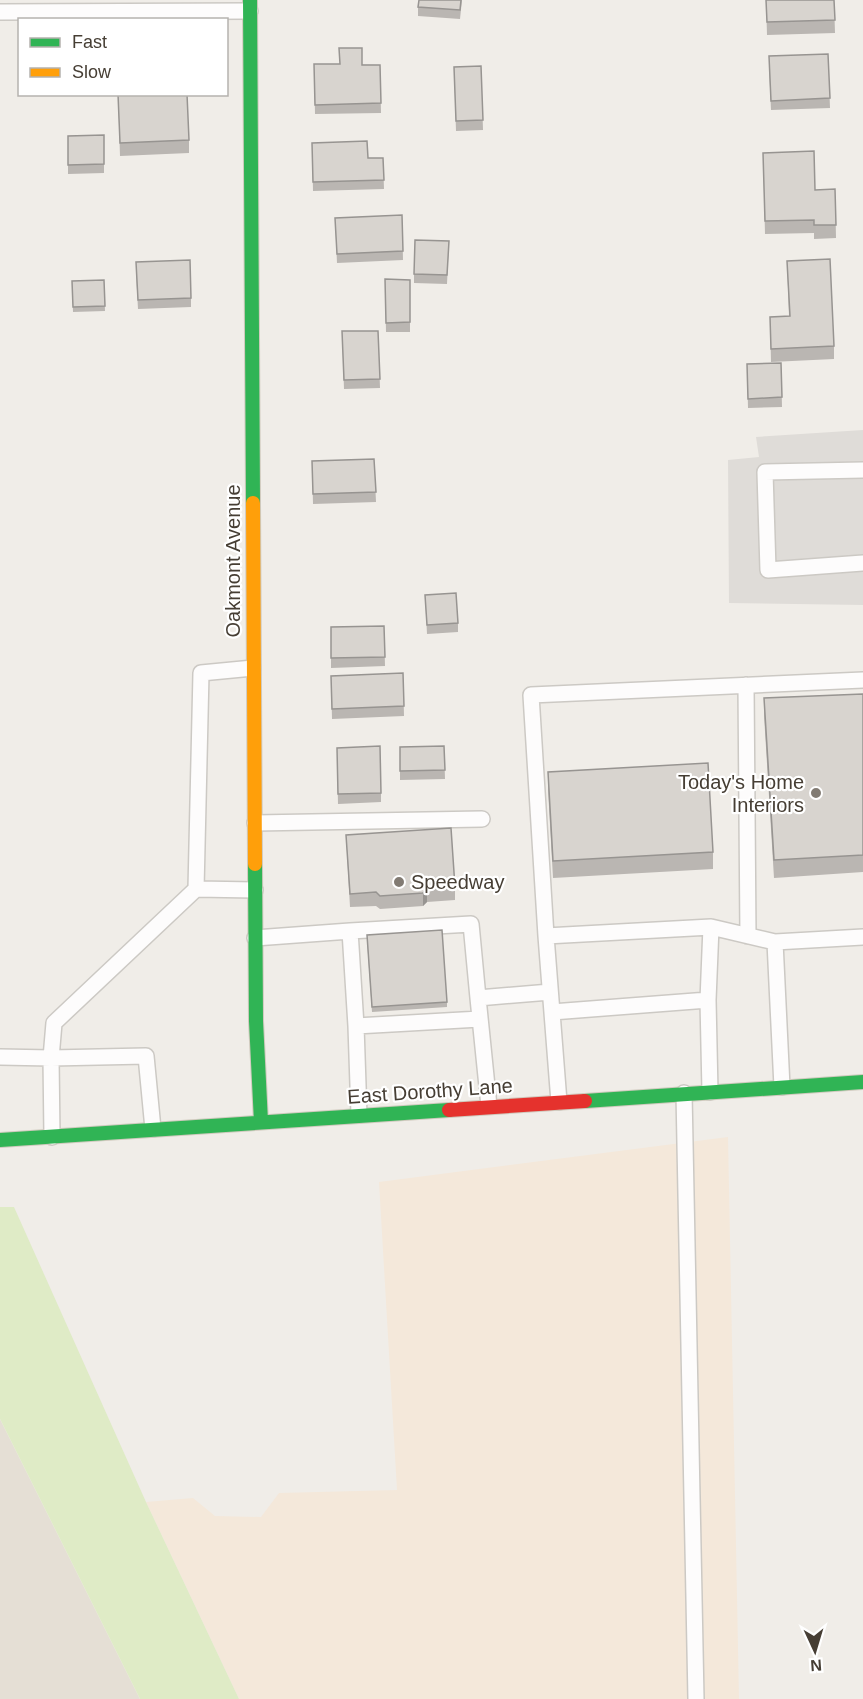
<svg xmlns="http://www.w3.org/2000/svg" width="863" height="1699" font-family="Arial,sans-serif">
	<rect width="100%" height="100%" fill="#f0ede8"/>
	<path fill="#e5dfd5" d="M0 1419 140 1699H0Z"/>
	<path fill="#f4e8da" d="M728 1137 739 1699H239L146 1502 193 1498 215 1516 261 1517 279 1493 397 1490 379 1182Z"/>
	<path fill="#dfebc6" d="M0 1207H14L146 1502 239 1699H140L0 1419Z"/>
	<path fill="#dfdcd8" d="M863 430V605L729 603 728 460 759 457 756 437Z"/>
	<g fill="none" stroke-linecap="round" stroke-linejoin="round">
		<defs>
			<path id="lane" d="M0 12 250 11
				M863 470 765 472 768 570 863 563
				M253 668 201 673 196 889 255 890
				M746 685 748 936
				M255 823 482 819
				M350 931 471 924 478 998
				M546 936 531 695 863 680
				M255 938 350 931 356 1026 480 1019
				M708 1000 711 927
				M552 1012 708 1000 710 1092
				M356 1026 359 1115
				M0 1057 51 1058 146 1056 153 1129
				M782 1087 775 942 863 937
				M684 1093 696 1699
				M559 1102 546 936 711 927 775 942
				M489 1106 478 998 550 992
				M52 1137 51 1058 54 1023 196 889"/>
			<path id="fast" d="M250 0 253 503
				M255 864 256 1021 261 1122
				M585 1101 863 1082
				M0 1140 449 1110"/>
			<path id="slow" d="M253 503 255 864"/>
			<path id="jam" d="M449 1110 585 1101"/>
		</defs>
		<use href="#lane" stroke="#ccc9c4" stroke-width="18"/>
		<use href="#fast" stroke="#d0cabe" stroke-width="16"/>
		<use href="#slow" stroke="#d0cabe" stroke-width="16"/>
		<use href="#jam" stroke="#d0cabe" stroke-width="16"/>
		<use href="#lane" stroke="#fdfcfc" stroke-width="15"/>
		<use href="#fast" stroke="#30b455" stroke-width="14"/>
		<use href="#slow" stroke="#ff9f0a" stroke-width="14"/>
		<use href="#jam" stroke="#e5322d" stroke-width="14"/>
	</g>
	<path fill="#bab6b2" d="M462 0 460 19 418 16V7Z
		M766 0H834L835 33 767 35Z
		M828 54 830 108 771 110 769 66Z
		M314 64 380 65 381 113 315 114Z
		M481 66 483 130 456 131 454 67Z
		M118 94 189 140V153L120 156Z
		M104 135V173L68 174V136Z
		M312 143 368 158H383L384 189 313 191Z
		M763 153 815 190 835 189 836 238 814 239V233L765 234Z
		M402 215 403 260 337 263 335 218Z
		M449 241 447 284 414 283V274Z
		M787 261 834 346V359L771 362 770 317 789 316Z
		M136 272 191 298V307L138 309Z
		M385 279 410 280V332H386Z
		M104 280 105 311 73 312 72 281Z
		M342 331H378L380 388 344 389Z
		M781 363 782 407 748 408 747 364Z
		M374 459 376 502 313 504 312 461Z
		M425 595 458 623V632L427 634Z
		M384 626 385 666 331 668V627Z
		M403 673 404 716 332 719 331 676Z
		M863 694V872L774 878 764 715V698Z
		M444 746 445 779 400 780V747Z
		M337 757 381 793V802L338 804Z
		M548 772 713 852V869L553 878 548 789Z
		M346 835 455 887V900L427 902 423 906 380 909 376 906 350 907Z
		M367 940 447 1002V1007L372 1012Z"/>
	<path fill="#979491" d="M427 888V902L423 906V893Z"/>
	<path fill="#d8d4cf" stroke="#979491" stroke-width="1.5" d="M419 0H461L460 10 418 7Z
		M766 0H834L835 20 767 22Z
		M339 48H362V65H380L381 103 315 105 314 64H340Z
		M828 54 830 98 771 101 769 56Z
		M481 66 483 120 456 121 454 67Z
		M118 94H187L189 140 120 143Z
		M104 135V164L68 165V136Z
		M367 141 368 158H383L384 180 313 182 312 143Z
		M814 151 815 190 835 189 836 225H814V220L765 221 763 153Z
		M402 215 403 251 337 254 335 218Z
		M415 240 449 241 447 275 414 274Z
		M830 259 834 346 771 349 770 317 790 316 787 261Z
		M190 260 191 298 138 300 136 262Z
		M385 279 410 280V322L386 323Z
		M104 280 105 306 73 307 72 281Z
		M342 331H378L380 379 344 380Z
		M781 363 782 397 748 399 747 364Z
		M374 459 376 492 313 494 312 461Z
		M456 593 458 623 427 625 425 595Z
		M384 626 385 657 331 658V627Z
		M403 673 404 706 332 709 331 676Z
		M863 694V855L774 860 764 698Z
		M380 746 381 793 338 794 337 748Z
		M444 746 445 770 400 771V747Z
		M708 763 713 852 553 861 548 772Z
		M451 828 455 887 427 888 423 893 380 896 376 892 350 894 346 835Z
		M442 930 447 1002 372 1007 367 935Z"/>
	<g fill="#827b73" stroke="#fff" stroke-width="2">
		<circle cx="816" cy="793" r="6"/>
		<circle cx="399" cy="882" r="6"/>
	</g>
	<g text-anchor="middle" stroke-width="4.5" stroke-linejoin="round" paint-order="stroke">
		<g font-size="20" fill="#463e34" stroke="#fff">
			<text transform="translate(233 561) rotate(-90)" y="7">Oakmont Avenue</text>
			<text transform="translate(430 1091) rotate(-4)" y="7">East Dorothy Lane</text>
		</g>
		<g font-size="20" fill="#463e34" stroke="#fff" text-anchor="end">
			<text x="804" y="789">Today's Home<tspan x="804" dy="23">Interiors</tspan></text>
			<text x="411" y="889" text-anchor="start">Speedway</text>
		</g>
	</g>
	<rect x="18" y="18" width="210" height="78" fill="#ffffff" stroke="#b5b2ae" stroke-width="1.5"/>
	<rect x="30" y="38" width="30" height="9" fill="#30b455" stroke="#b5b2ae" stroke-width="1.5"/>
	<text x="72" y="48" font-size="18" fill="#463e34">Fast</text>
	<rect x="30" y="68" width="30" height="9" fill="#ff9f0a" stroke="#b5b2ae" stroke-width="1.5"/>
	<text x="72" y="78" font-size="18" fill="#463e34">Slow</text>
	<g transform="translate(815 1651) rotate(176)" stroke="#ffffff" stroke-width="4.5" paint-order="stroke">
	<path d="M0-4.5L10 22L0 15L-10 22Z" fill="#463e34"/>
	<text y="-9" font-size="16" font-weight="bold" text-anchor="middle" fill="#463e34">N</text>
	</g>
</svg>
